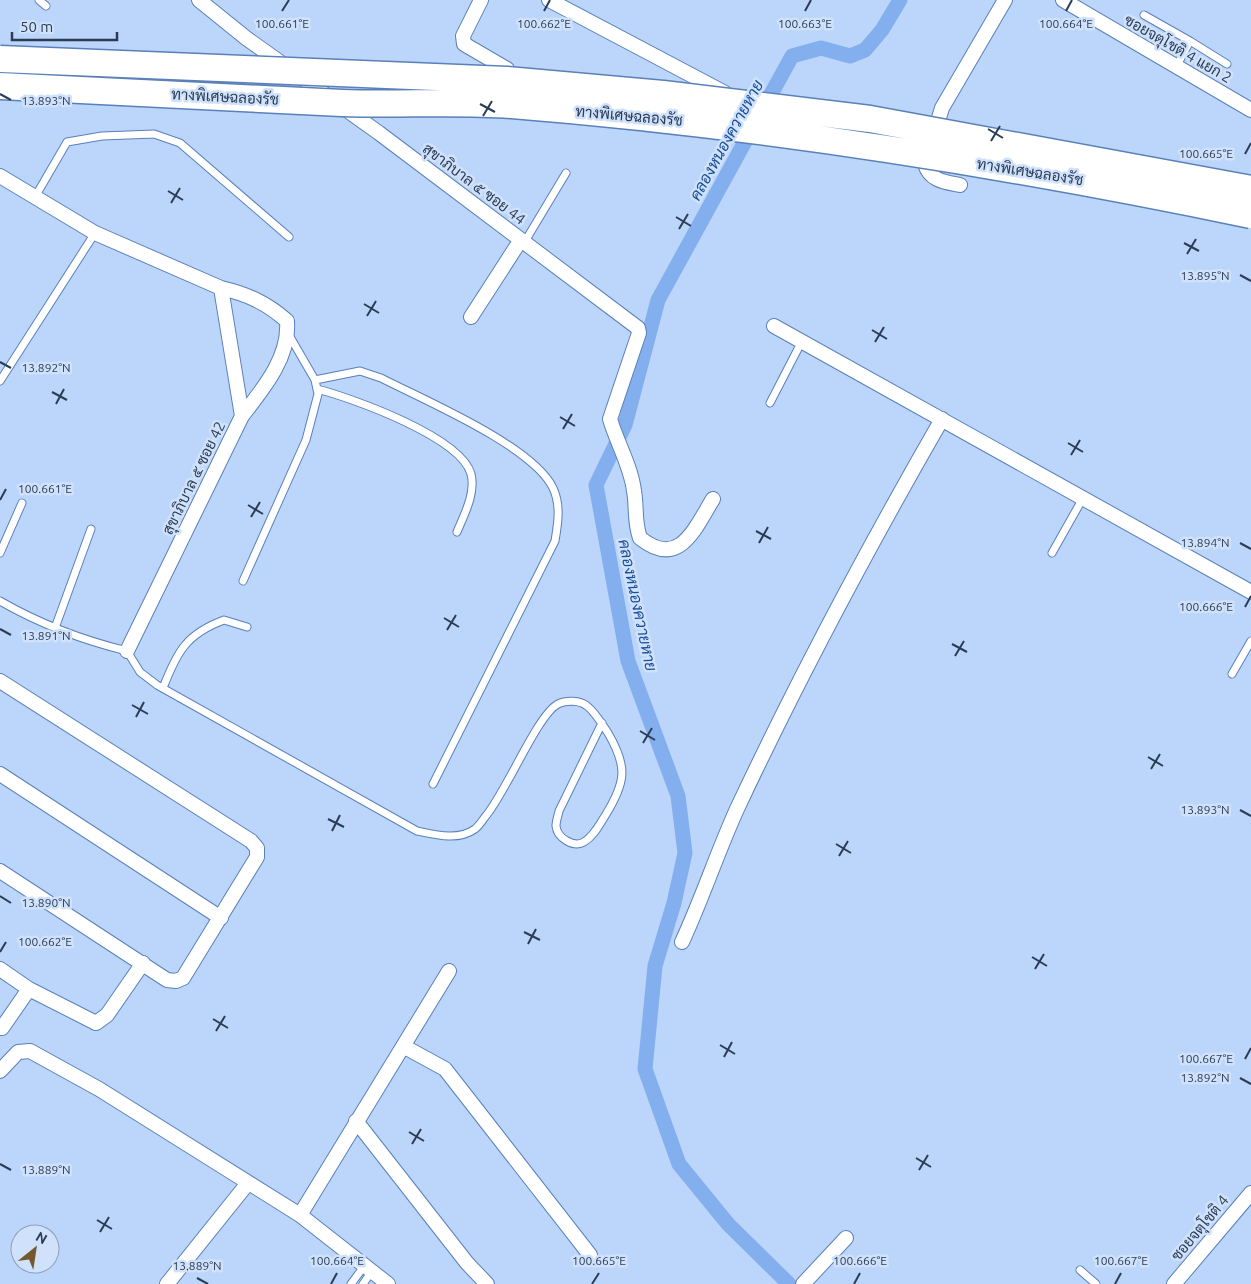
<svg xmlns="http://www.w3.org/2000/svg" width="1251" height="1284" font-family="Ubuntu,Sarabun,sans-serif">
	<rect width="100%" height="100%" fill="#bcd5fb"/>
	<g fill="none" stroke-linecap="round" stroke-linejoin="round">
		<path stroke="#84afef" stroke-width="15" d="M789 1284 728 1224 679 1164 645 1069 655 966 674 903 685 853 678 796 628 661 596 485 625 425 658 300 792 56 821 48 850 56 865 50 882 30 900 0"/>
		<defs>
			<path id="service" d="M39 0 46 6
				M1144 15 1190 41 1176 67
				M1190 41 1227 64
				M35 197 67 142 102 136 154 134 180 143 289 237
				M524 243 566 173
				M315 380 360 371 381 378C424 400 533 446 553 488 561 505 558 523 555 541L433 784
				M0 381 95 233
				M317 389C352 398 461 437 471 474 476 493 464 515 457 532
				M770 403 802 341
				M0 553 22 503
				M1052 553 1083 498
				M243 581 306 440 318 394 315 380 289 335
				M0 601C40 624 82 640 127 651L140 672 157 685 417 831C436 835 458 841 475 829 479 826 482 821 485 817 506 793 537 715 558 704 566 700 580 700 587 706 595 712 602 724 608 733 628 767 626 782 605 816 599 825 594 836 584 842 574 848 557 838 556 826 556 821 558 816 559 811L602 723
				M55 628 91 529
				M1232 674 1251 641
				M163 688C177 652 186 634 224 620L247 627
				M1080 1270 1096 1284
				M351 1284 365 1265
				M363 1284 372 1271"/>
			<path id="minor" d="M199 0 246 38 379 133 638 328 639 333 610 419C617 443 631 466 634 491 637 507 634 522 640 538 679 569 694 530 713 499
				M481 0 463 36 464 44 507 69
				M549 0 725 93
				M1063 0 1251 110
				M0 176 95 233 221 288 242 416 127 651
				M960 185C945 182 930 181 925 164L942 108 1005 0
				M221 288C247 294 267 303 287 321 290 357 263 389 242 416
				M471 317 520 241
				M774 326 1251 592
				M0 681 251 841 257 848V857L183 978 176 981 167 980 0 871
				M0 774 221 918
				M682 942C702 899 717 853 737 809 799 677 869 546 942 419
				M0 969 29 989 96 1023 107 1015 143 963
				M2 1028 29 989
				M403 1046 445 1069 590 1255
				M0 1071 18 1052 30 1051 99 1089 300 1215 388 1284
				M356 1121 467 1263 487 1284
				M300 1215 449 971
				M167 1284 248 1183
				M803 1284 846 1238
				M1174 1284 1251 1193"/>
		</defs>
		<use href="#service" stroke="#5980b9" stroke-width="9"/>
		<use href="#minor" stroke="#5980b9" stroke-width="16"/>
		<use href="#service" stroke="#fff" stroke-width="7"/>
		<use href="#minor" stroke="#fff" stroke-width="14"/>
		<defs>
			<path id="motorway-bridge" d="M0 59 507 80 663 94 870 119 1251 189
				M0 86C114 91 228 98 342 103 398 105 456 101 512 105 762 125 1006 164 1251 215"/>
		</defs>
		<use href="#motorway-bridge" stroke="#5980b9" stroke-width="29" stroke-linecap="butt"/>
		<use href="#motorway-bridge" stroke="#fff" stroke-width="26"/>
	</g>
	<path fill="none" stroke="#2b3c55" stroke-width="2" d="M282 11 289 0M544 11 550 0M805 11 811 0M1066 11 1072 0M0 94 11 100M480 104 495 112M483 116 492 101M988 129 1003 138M991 141 1000 126M1245 154 1251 143M168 191 183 200M171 203 180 188M676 217 691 226M679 229 688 214M1184 243 1199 251M1187 254 1196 239M1240 275 1251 281M364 304 379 313M367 316 376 301M872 330 887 339M875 342 884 327M0 362 11 368M52 392 67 400M56 404 64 389M560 417 575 426M563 429 572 414M1068 443 1083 452M1071 455 1080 440M0 500 6 489M248 505 263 514M251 517 260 502M756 531 771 539M759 543 768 527M1240 543 1251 549M1245 607 1251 596M444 618 459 627M0 629 11 635M447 630 456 615M952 644 967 652M955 656 964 641M132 705 148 714M136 717 144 702M640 731 655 740M643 743 652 728M1148 757 1163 766M1151 769 1160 754M1240 810 1251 816M328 819 344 827M332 831 340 815M836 844 851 853M839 856 848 841M0 896 11 903M524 932 540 940M528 944 536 929M0 952 6 942M1032 957 1047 966M1035 969 1044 954M213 1019 228 1028M216 1031 225 1016M720 1045 735 1054M724 1057 732 1042M1245 1059 1251 1048M1240 1078 1251 1084M409 1132 424 1141M412 1144 421 1129M916 1158 931 1167M0 1164 11 1170M919 1170 928 1155M97 1220 112 1229M100 1232 109 1217M197 1278 208 1284M331 1284 337 1273M592 1284 599 1273M854 1284 860 1273M1115 1284 1121 1273"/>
	<g text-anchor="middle" stroke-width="5" stroke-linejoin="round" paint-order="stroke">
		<g font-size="15" fill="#2b3c55" stroke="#d0e2fb">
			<text transform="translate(1178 49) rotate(30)" y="5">ซอยจตุโชติ 4 แยก 2</text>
			<text transform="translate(225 97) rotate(3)" y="5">ทางพิเศษฉลองรัช</text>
			<text transform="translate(629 116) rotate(5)" y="5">ทางพิเศษฉลองรัช</text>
			<text transform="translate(1030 172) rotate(9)" y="5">ทางพิเศษฉลองรัช</text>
			<text transform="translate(474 184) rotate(37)" y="5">สุขาภิบาล ๕ ซอย 44</text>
			<text transform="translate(194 478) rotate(-64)" y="5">สุขาภิบาล ๕ ซอย 42</text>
			<text transform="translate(1200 1228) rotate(-50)" y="5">ซอยจตุโชติ 4</text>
		</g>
		<g font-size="16" font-style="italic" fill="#194e98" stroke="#d0e2fb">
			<text transform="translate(726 140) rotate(-61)" y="6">คลองหนองควายหาย</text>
			<text transform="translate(638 605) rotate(78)" y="6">คลองหนองควายหาย</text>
		</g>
	</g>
	<g font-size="12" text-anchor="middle" fill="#2b3c55" stroke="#d0e2fb" stroke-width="5" stroke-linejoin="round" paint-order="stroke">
		<text x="544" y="28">100.662°E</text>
		<text x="805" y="28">100.663°E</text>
		<text x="1066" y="28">100.664°E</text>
		<text x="282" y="28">100.661°E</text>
		<text x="46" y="105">13.893°N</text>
		<text x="1206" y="158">100.665°E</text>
		<text x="1205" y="280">13.895°N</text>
		<text x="46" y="372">13.892°N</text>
		<text x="45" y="493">100.661°E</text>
		<text x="1205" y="547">13.894°N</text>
		<text x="1206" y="611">100.666°E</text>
		<text x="46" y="640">13.891°N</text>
		<text x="1205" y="814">13.893°N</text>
		<text x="46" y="907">13.890°N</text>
		<text x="45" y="946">100.662°E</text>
		<text x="1206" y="1063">100.667°E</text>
		<text x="1205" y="1082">13.892°N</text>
		<text x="46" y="1174">13.889°N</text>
		<text x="337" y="1265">100.664°E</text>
		<text x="599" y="1265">100.665°E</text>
		<text x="860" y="1265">100.666°E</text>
		<text x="1121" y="1265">100.667°E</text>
		<text x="197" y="1270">13.889°N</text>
	</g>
	<g transform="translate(35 1249) rotate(30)"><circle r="24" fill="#d0e2fb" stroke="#8ea0b9"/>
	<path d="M0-4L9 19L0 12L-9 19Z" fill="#75592c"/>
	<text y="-8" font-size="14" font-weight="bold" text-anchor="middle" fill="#2b3c55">N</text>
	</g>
	<path d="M12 32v8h105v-8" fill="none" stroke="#2b3c55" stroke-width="2.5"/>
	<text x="20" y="32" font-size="15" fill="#2b3c55" stroke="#d0e2fb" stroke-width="4" paint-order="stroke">50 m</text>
</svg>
